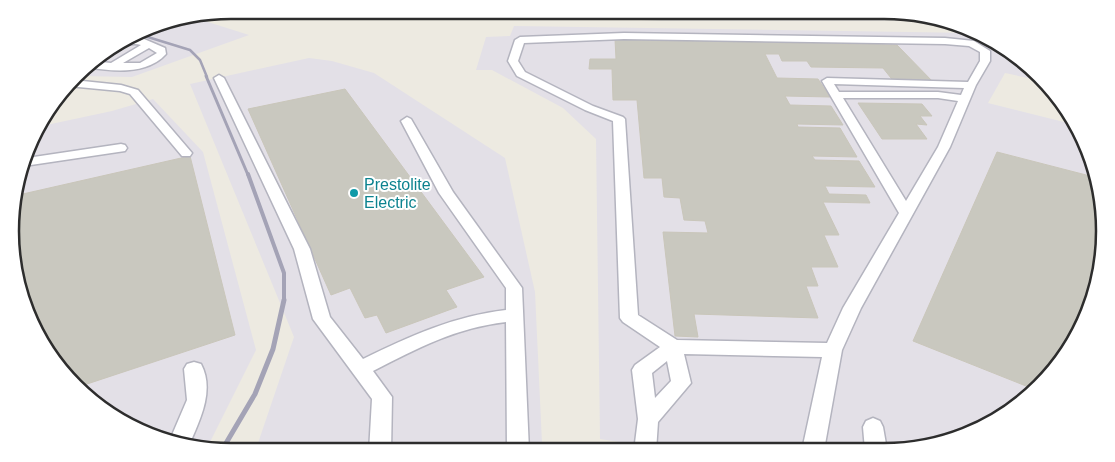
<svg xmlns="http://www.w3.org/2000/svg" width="1115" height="462" font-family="Arial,sans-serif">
	<rect width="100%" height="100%" fill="#edeae1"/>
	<path fill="#e3e0e7" d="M192 17 249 35 132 77 80 76 73 80 86 65 160 22Z
		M514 26 974 33 1029 65 1042 81 1005 73 988 103 1076 125 1082 133 1105 216 1093 302 1068 354 1029 397 981 429 913 450 679 451 600 439 596 139 563 108 492 70H476L486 37 510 36Z
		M309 58 332 61 374 73 505 158 535 292 542 443 256 449 294 337 190 84Z
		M153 99 203 152 256 350 207 448 160 440 97 407 47 354 14 274 12 202 37 127 112 111Z"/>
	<path fill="#c9c8bf" stroke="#c9c6ba" d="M615 39 897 45 934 83H895L883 68 811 67 807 61H782L779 54H765L777 78 818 79 830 97 785 96 790 105 831 106 843 125 797 124 798 127 840 128 857 157 812 156 815 160 859 161 875 187 825 186 829 194 866 195 870 203 823 202 839 235H824L838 267H811L818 286H806L818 318 694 314 698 337 675 336 663 232 708 233 705 221 684 220 680 198 664 197 662 178H644L637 100H613L612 69H589L590 59H616Z
		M345 89 484 277 446 290 457 307 386 333 377 315 365 318 350 288 331 295 248 109Z
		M858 103 922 104 932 116H920L927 125 916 124 927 139H882Z
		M997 152 1094 177 1105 216 1093 302 1068 354 1036 390 913 341Z
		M190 156 235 335 78 387 47 354 14 274 12 202 14 196Z"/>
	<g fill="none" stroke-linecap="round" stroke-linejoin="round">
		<defs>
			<path id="minor" d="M624 33 945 38 974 41 990 51V61L976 85 950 147 861 308 842 350 824 450H802L822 357 684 354 691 383 658 422 656 451H634L638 419 632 370 635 365 660 347 623 322 620 318 613 121 585 110 517 76 508 61 515 40 520 37ZM624 39 945 44 969 46 980 52V61L968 82 827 78 822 81 899 213 843 308 827 343 677 340 638 315 625 119 623 117 593 106 525 72 518 61 524 43ZM834 84 964 88 961 95 938 92H839ZM843 98H938L958 101 938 147 906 201ZM667 361 671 381 655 398 652 373Z
				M132 38 144 39 165 48 166 54C146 76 111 71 84 67L91 61 111 63 141 45C122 39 113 61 97 58ZM149 48 157 53 140 63H123Z
				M219 75 224 78 310 249 330 317 363 359C410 336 454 316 506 310V288L439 193 401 121 407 117 411 119 453 192 522 288 529 451H507L506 322C455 328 418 348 373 371L392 397 391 452H369L372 399 313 319 294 249 214 78Z
				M73 80 121 85 138 90 192 153 190 156H182L130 94 120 91 68 86Z
				M121 144 125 145 127 148 125 151 24 166 27 158Z
				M194 362 201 364C215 390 200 420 189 445L169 442 187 400 184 369 187 364Z
				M873 418 880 421 883 427 887 450H865L863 427 866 421Z"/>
			<path id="highway" d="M446 10 891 11 921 16 915 19H661L452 14Z"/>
		</defs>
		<use href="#minor" stroke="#b4b4bf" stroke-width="3"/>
		<use href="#highway" stroke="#c8c8c8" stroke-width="3"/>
		<use href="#minor" fill="#fff" fill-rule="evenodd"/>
		<use href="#highway" fill="#f4bb65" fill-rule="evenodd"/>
		<path stroke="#a4a3b6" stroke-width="2.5" d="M138 34 190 50 200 60 207 77"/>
		<path stroke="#a4a3b6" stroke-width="3" d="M206 76 248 175"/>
		<path stroke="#a4a3b6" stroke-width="4" d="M248 174 284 273V301"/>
		<path stroke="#a4a3b6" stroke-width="5" d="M222 450 255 394 273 349 284 300"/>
	</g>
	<circle fill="#0f9aa8" stroke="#fff" stroke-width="2" cx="354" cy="193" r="5"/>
	<g text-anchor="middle" stroke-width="4" stroke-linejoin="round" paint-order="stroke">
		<g font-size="16" fill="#0d838f" stroke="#fff" text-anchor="start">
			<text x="364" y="190">Prestolite<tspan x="364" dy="18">Electric</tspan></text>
		</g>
	</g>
	<path d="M0 0H1115V462H0ZM231 19H884A212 212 0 0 1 1096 231V231A212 212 0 0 1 884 443H231A212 212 0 0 1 19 231V231A212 212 0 0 1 231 19Z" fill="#fff" fill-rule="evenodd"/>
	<path fill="none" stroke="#2d2d2d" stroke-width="2.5" d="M231 19H884A212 212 0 0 1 1096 231V231A212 212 0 0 1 884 443H231A212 212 0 0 1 19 231V231A212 212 0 0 1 231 19Z"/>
</svg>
